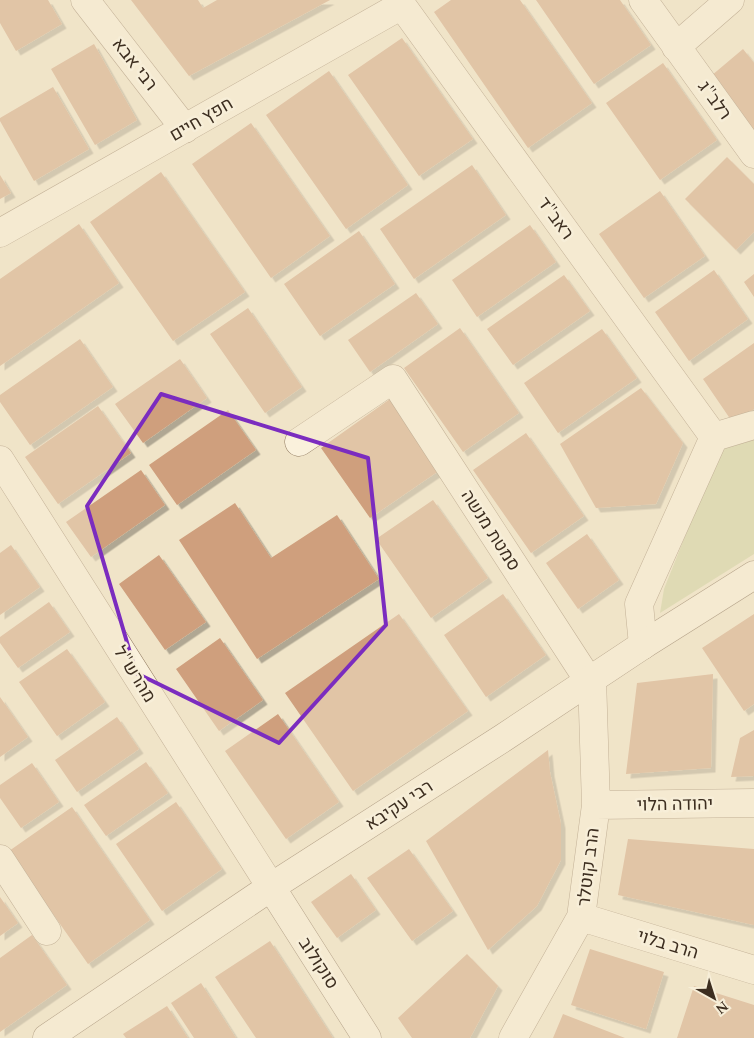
<svg xmlns="http://www.w3.org/2000/svg" width="754" height="1038" font-family="Spectral,Heebo,serif">
	<defs>
		<filter id="shadow"><feDropShadow dx="4.5" dy="4.5" stdDeviation="0" flood-color="#0004"/></filter>
	</defs>
	<rect width="100%" height="100%" fill="#f0e4c8"/>
	<path fill="#c9cf9b" d="M754 440V554L660 613 664 589 720 449Z"/>
	<path fill="#cf9f7d" filter="url(#shadow)" d="M0 0H48L62 24 16 51 0 23Z
		M131 0H198L203 8 217 0H330L189 76Z
		M451 0H520L592 103 528 148 434 12Z
		M536 0H620L651 45 594 84Z
		M402 38 473 139 419 176 348 75Z
		M94 44 137 120 95 145 51 69Z
		M743 49 754 63V130L711 76Z
		M663 63 717 140 660 180 606 103Z
		M329 71 408 185 346 229 266 115Z
		M53 87 89 149 34 181 0 121V118Z
		M251 123 330 236 271 278 192 164Z
		M727 157 754 184V232L736 250 685 199Z
		M472 165 506 215 414 279 380 229Z
		M161 172 245 292 173 341 90 222Z
		M0 175 11 193 0 199Z
		M660 191 705 256 644 298 599 234Z
		M79 224 119 283 0 366V279Z
		M530 225 556 262 477 317 452 280Z
		M359 231 395 284 320 336 284 284Z
		M714 270 748 319 689 361 655 312Z
		M754 274V297L744 282Z
		M564 275 590 311 513 365 487 329Z
		M416 293 438 324 370 372 348 340Z
		M248 308 302 387 265 413 210 334Z
		M460 328 519 413 463 452 404 368Z
		M602 329 637 378 558 433 524 383Z
		M80 339 113 387 30 445 0 402V395Z
		M754 343V409L733 423 703 379Z
		M180 359 207 398 143 443 115 404Z
		M641 388 683 443 656 504 596 508 560 444Z
		M390 399 440 470 370 518 321 448Z
		M98 406 131 453 58 504 25 457Z
		M228 410 256 450 177 505 149 465Z
		M526 433 584 516 531 553 473 470Z
		M141 470 165 505 91 557 66 522Z
		M433 500 488 578 431 618 376 539Z
		M235 503 271 558 337 515 379 579 257 659 179 540Z
		M587 534 619 580 578 609 546 563Z
		M11 545 40 587 0 615V553Z
		M159 555 206 622 165 650 119 584Z
		M503 594 546 655 486 697 444 635Z
		M49 602 70 632 18 668 0 643V637Z
		M399 614 468 711 353 791 285 693Z
		M754 614V704L744 711 702 648Z
		M220 638 263 700 219 731 176 669Z
		M67 649 105 702 57 736 19 682Z
		M713 674 711 768 626 774 637 683Z
		M0 697 28 737 0 757Z
		M278 714 339 802 286 839 225 751Z
		M117 717 139 749 77 792 55 760Z
		M754 730V776L731 777 740 738Z
		M548 750 550 772 561 824V860L537 906 488 950 426 841Z
		M146 762 168 793 106 836 84 805Z
		M32 763 59 802 21 828 0 798V785Z
		M176 802 222 869 162 911 116 844Z
		M72 807 150 920 88 964 9 851Z
		M628 839 754 849V925L618 895Z
		M409 849 453 911 412 941 367 878Z
		M351 874 376 910 337 938 311 902Z
		M0 897 18 923 0 936Z
		M32 935 67 985 0 1032V958Z
		M270 941 333 1038H256L215 977Z
		M590 949 664 972 646 1029 571 1005Z
		M467 954 498 986 470 1038H412L398 1018Z
		M201 983 236 1038H194L171 1003Z
		M694 986 754 1005V1038H677Z
		M167 1006 188 1038H126L123 1034Z
		M563 1014 625 1038H553Z"/>
	<g fill="none" stroke-linecap="round" stroke-linejoin="round">
		<defs>
			<path id="street" d="M85 0 185 129
				M398 0 714 437
				M643 0 754 154
				M676 47 730 0
				M0 233 402 5
				M299 442 393 379 589 681
				M0 460 271 887
				M643 645 639 604 714 437 754 425
				M596 805 754 803
				M0 859 47 931
				M581 917 754 970
				M513 1038 581 917 596 805 592 678"/>
			<path id="secondary" d="M271 887 367 1038
				M47 1038 271 887 503 738 643 645 754 575"/>
		</defs>
		<use href="#street" stroke="#8d765c" stroke-width="29"/>
		<use href="#secondary" stroke="#6f573f" stroke-width="29"/>
		<use href="#street" stroke="#faf1dc" stroke-width="28"/>
		<use href="#secondary" stroke="#faf1dc" stroke-width="28"/>
	</g>
	<path d="M0 0H754V1038H0ZM161 394 368 458 386 625 279 743 136 673 87 506Z" fill="#f0e4c8" fill-opacity=".55" fill-rule="evenodd"/>
	<path fill="none" stroke="#7b2cbf" stroke-width="4" stroke-linejoin="round" d="M161 394 368 458 386 625 279 743 136 673 87 506Z"/>
	<g text-anchor="middle" stroke-width="5" stroke-linejoin="round" paint-order="stroke">
		<g font-size="18" fill="#3d2e20" stroke="#f7eed8">
			<text transform="translate(135 64) rotate(52)" y="6">רבי אבא</text>
			<text transform="translate(715 100) rotate(54)" y="6">רלב"ג</text>
			<text transform="translate(201 119) rotate(-30)" y="6">חפץ חיים</text>
			<text transform="translate(556 218) rotate(54)" y="6">ראב"ד</text>
			<text transform="translate(491 530) rotate(57)" y="6">סמטת מנשה</text>
			<text transform="translate(135 674) rotate(58)" y="6">מהרש"ל</text>
			<text transform="translate(675 804) rotate(-1)" y="6">יהודה הלוי</text>
			<text transform="translate(399 805) rotate(-33)" y="6">רבי עקיבא</text>
			<text transform="translate(588 867) rotate(-83)" y="6">הרב קוטלר</text>
			<text transform="translate(668 944) rotate(17)" y="6">הרב בלוי</text>
			<text transform="translate(319 963) rotate(57)" y="6">סוקולוב</text>
		</g>
	</g>
	<g transform="translate(714 998) rotate(141)" stroke="#f7eed8" stroke-width="4" paint-order="stroke">
	<path d="M0-4L9 19L0 12L-9 19Z" fill="#3d2e20"/>
	<text y="-8" font-size="14" font-weight="bold" text-anchor="middle" fill="#3d2e20">N</text>
	</g>
</svg>
